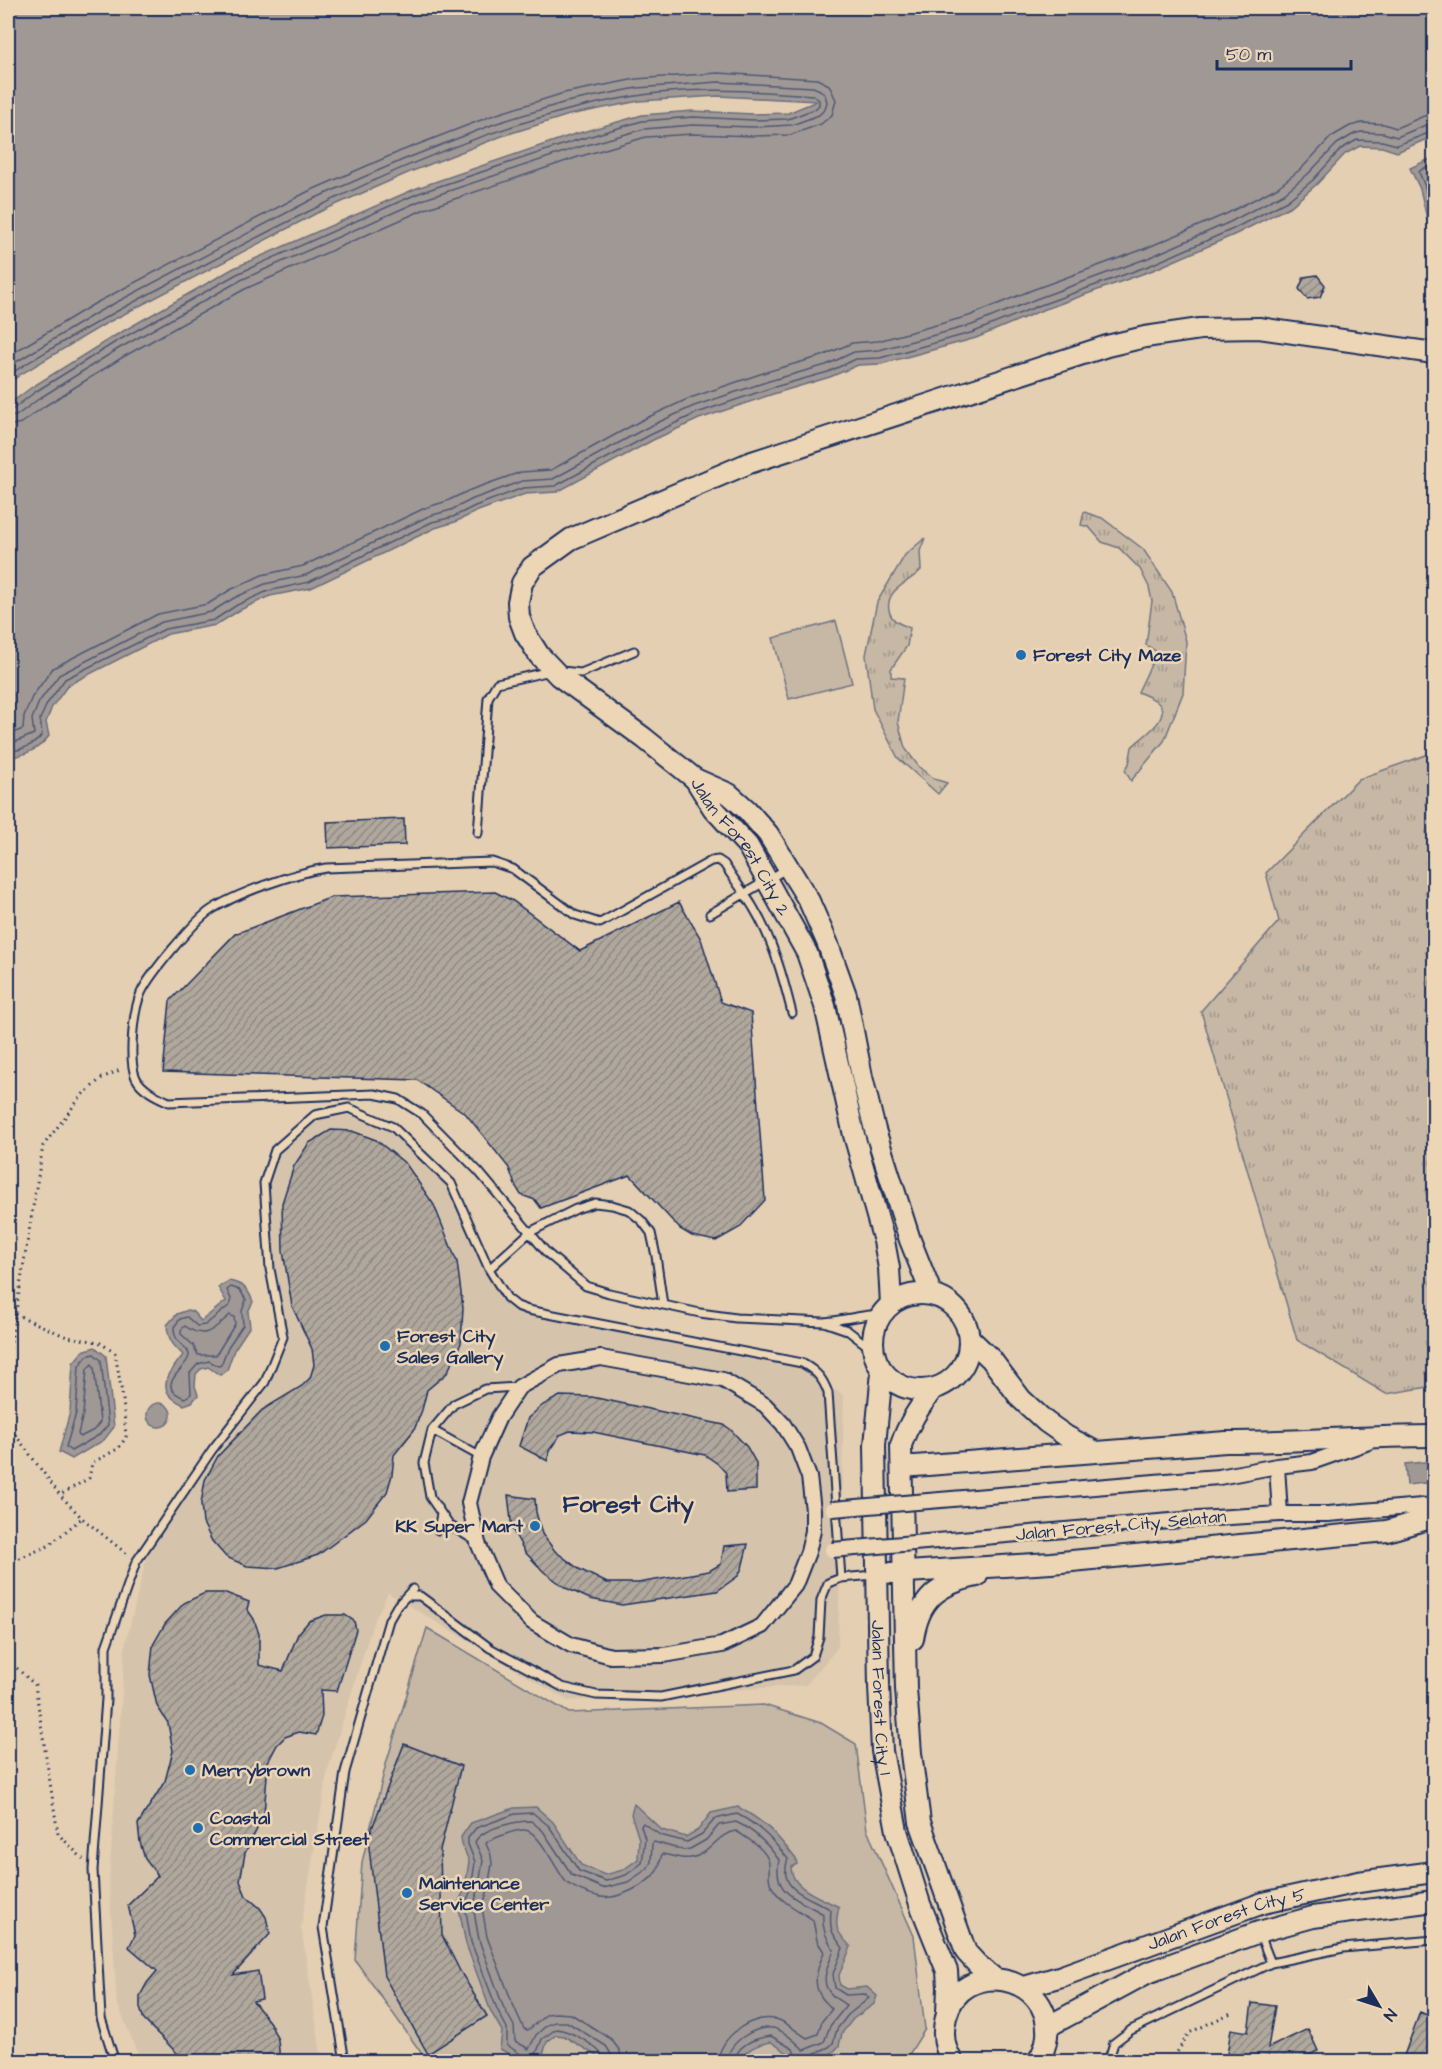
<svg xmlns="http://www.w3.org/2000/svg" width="1442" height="2069" font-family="'Architects Daughter',sans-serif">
	<defs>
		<pattern id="grass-tufts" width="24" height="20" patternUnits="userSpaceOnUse" patternTransform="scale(1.5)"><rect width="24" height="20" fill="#c6b8a5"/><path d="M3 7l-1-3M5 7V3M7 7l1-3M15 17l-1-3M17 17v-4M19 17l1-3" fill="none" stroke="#a0968a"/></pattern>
		<pattern id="building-hatch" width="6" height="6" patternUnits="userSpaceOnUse" patternTransform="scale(1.5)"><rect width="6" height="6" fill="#b1a89d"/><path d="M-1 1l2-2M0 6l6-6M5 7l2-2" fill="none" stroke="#8f8983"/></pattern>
	</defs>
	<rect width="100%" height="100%" fill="#e4cfb2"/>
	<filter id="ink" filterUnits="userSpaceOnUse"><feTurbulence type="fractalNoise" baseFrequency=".0167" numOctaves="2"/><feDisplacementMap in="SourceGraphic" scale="12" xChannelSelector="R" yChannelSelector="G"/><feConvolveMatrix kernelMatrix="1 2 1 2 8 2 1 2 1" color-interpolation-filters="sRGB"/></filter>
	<g filter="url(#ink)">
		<path fill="#d5c3ac" d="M349 1115 390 1132 448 1186 486 1275 504 1302 516 1311 535 1316 801 1367 844 1396 838 1647 806 1685 568 1701 388 1593 373 1623 328 1769 301 1927 322 2061H141L117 2003 109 1882 125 1646 150 1543 269 1387 288 1339 276 1272 269 1186 281 1150 318 1119Z"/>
		<path fill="url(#grass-tufts)" stroke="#707482" stroke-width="1.5" d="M1084 512 1102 518 1143 549 1172 592 1186 641 1183 693 1164 741 1131 781 1125 770 1129 764 1132 747C1141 737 1176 717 1156 701 1151 697 1144 695 1138 692L1157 652 1146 645 1152 601 1149 587 1140 569 1119 548 1102 542 1089 527 1081 525Z
			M925 538 920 551 921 570C909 583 885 589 889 610 891 621 900 624 910 628L907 646 891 669V677L904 678 898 722 905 748 919 767 934 779 947 783 938 794 898 758 873 709 866 655 877 602 905 555Z
			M1434 752V1386L1386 1394 1297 1340 1201 1011 1279 921 1266 873 1359 779Z"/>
		<path fill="#c6b8a5" stroke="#707482" stroke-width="1.5" d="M836 621 852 683 789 699 773 638Z
			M427 1628 569 1713 764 1705 821 1723 856 1744 867 1830 914 1936 925 2029 905 2061H427L355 1960 362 1862 386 1764Z"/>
		<path fill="#9f9895" stroke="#6a6e7f" stroke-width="1.5" d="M8 8H1434V136L1397 152 1382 147 1360 146 1345 154 1317 184 1291 206 1236 234 1153 270 1040 311 976 338 881 364 858 365 830 377 773 394 699 419 653 440 557 492 525 494 478 511 455 522 435 528 311 588 270 596 240 610 216 625 168 634 68 685 52 707 46 722 49 736C39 750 24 755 8 758V405L32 387 111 338 234 268 417 188 572 135 642 115 693 111 753 114 788 113 817 101 718 96 639 101 569 115 502 136 410 172 317 213 105 324 21 374 8 384Z
			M1434 157V248L1420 189 1410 168Z
			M229 1281C243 1284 248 1288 253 1302L248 1312 250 1326 234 1350 227 1370 220 1375 208 1367 201 1369 196 1374 195 1386 198 1395 192 1402 184 1405C153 1391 168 1375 183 1355 173 1345 168 1340 167 1325L177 1314 188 1310 193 1312 201 1321 226 1301 218 1287Z
			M95 1347 106 1356 114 1427 104 1440 72 1459 59 1452 70 1412 73 1363 83 1351Z
			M147 1415a12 12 0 1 1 24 0a12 12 0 1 1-24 0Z
			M1434 1461V1482L1407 1485 1405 1464Z
			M634 1804 662 1830 686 1837 698 1830 711 1813 738 1807C767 1823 775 1833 796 1859L797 1864 791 1867C791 1889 822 1898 839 1907 834 1928 836 1931 851 1947L839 1975 840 1985 847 1989 867 1987 877 1996 874 2004 853 2019 842 2033 839 2046 832 2053 809 2061H794L789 2054 771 2042C758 2044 746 2049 739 2061H600L597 2056 564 2036 556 2035 547 2042 542 2057C526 2066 515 2057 500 2049L502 2031 491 2012 466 1944 458 1904 465 1888 469 1861 462 1845 461 1837 471 1823 514 1808 536 1807 553 1822 581 1865 605 1875 623 1870 638 1859 639 1839 631 1814Z"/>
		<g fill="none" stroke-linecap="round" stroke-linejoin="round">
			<path stroke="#505974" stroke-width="1.5" d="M1434 163 1421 170 1419 172 1425 187 1434 222
				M8 356 94 304 307 192 401 151 494 115 564 93 636 79 718 73 817 79 829 85 836 100 832 115 821 124 790 135 753 136 693 134 646 137 578 157 425 209 245 289 123 357 45 406 21 423 8 426
				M8 367 98 312 311 200 405 159 497 123 566 102 637 88 718 82 813 87 820 90 825 95 827 102 825 109 819 115 792 125 753 127 693 125 644 129 576 148 422 200 241 280 118 349 40 398 16 416 8 417
				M8 376C24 364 43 354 61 343 108 315 156 290 204 265 340 194 484 120 636 96 695 86 754 91 813 95L819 100V105L815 109 788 119 753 120 693 117 642 121 574 141 419 193 237 274 114 343 35 392 13 409 8 410
				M8 735 23 729 24 716 32 697 53 668 158 614 208 604 230 590 262 575 303 566 425 508 447 501 470 490 521 472 551 470 642 420 690 398 766 372 822 356 852 343 878 341 969 316 1032 290 1144 249 1226 214 1278 187 1302 168 1331 137 1350 126 1362 123 1384 124 1396 128 1424 116 1434 114
				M8 745 34 734 32 719 39 702 59 675 162 622 211 612 234 598 265 584 306 575 429 516 451 510 473 499 522 481 553 479 646 428 694 406 769 381 826 365 854 352 879 350 972 325 1036 299 1148 258 1230 222 1283 194 1308 174 1337 144 1354 134 1361 132 1383 133 1397 137 1428 124 1434 123
				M8 752C20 750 35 745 42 735L40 719 47 704 65 679 165 629 214 620 237 605 268 591 309 582 432 522 453 517 475 506 523 488 555 486 650 435 697 413 771 388 828 372 856 359 880 358 974 332 1038 306 1151 265 1233 229 1287 201 1313 180 1341 149 1357 140 1382 141 1397 145 1434 131
				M231 1287 240 1290 246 1300 242 1311 243 1325 228 1347 221 1365 218 1366 209 1361 198 1364 190 1373 191 1394 185 1398C152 1386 187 1369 189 1356 190 1346 173 1345 174 1327L180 1319 187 1317 197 1326 205 1325 230 1305 231 1299 227 1290Z
				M230 1315 234 1317 235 1324 216 1355H198L193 1345 181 1334V1330L185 1326C206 1341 213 1329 230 1315Z
				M94 1354 101 1360 108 1425 99 1435 71 1451 66 1447 76 1413 79 1366 87 1356Z
				M92 1364 94 1367 100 1422 94 1430 80 1437 78 1434 83 1414 87 1369Z
				M524 2062 522 2055 507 2045V2028L497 2009 471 1942 465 1905 471 1890 475 1862 468 1844V1838L476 1828 515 1814 533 1813 549 1826 579 1871 606 1881 626 1875 642 1863 645 1839 641 1826 643 1823 660 1835 687 1842 702 1834 715 1819 737 1814C759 1825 773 1840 788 1859 776 1892 811 1896 831 1910 829 1931 832 1933 843 1948L833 1974 835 1988 846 1995 865 1994 869 1998 848 2015 837 2029 833 2043 829 2047 813 2054 810 2062
				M533 2062 542 2039 556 2029C570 2030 603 2048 605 2062
				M612 2062 611 2054 606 2046 567 2022H555L547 2025 536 2035 529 2049 515 2041 514 2026 503 2006 479 1940 473 1906 478 1891 483 1860 475 1842C482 1828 516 1821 531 1821L543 1831 572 1875 603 1888 628 1882 647 1869 651 1862 652 1844 654 1842 683 1850 690 1849 706 1840 719 1825 736 1822C754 1830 767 1843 779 1860 772 1895 799 1899 823 1914 822 1929 826 1938 834 1950 829 1964 818 1982 832 1995 836 2000 843 2001 846 2006L830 2026 824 2042 804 2050C797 2043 784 2030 773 2028 754 2026 728 2042 727 2062
				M621 2062 620 2051 611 2039 571 2014 556 2013 547 2014 528 2030 524 2029 512 2002 487 1937 482 1907 487 1893 492 1864 491 1855 486 1844 488 1841C499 1837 513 1829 525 1830 539 1831 556 1870 566 1882 575 1889 590 1895 601 1897 617 1900 647 1885 656 1872 660 1867 660 1860 662 1854 671 1855 681 1860 691 1858 710 1855 717 1833 736 1831 747 1838 768 1850 769 1864 770 1872 767 1879 772 1887 782 1904 798 1909 813 1920L817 1941 824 1952C818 1967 811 1983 822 1998 825 2002 829 2005 832 2009L822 2021 818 2034 807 2038C798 2033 789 2024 779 2020 754 2012 719 2036 718 2062
				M734 2062C737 2044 756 2038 771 2036L793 2049 798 2062"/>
		</g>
		<path fill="url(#building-hatch)" stroke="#1b2f5e" stroke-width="1.5" d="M1317 275 1325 285 1320 297 1307 299 1299 289 1304 277Z
			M404 819 405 845 328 848 327 822Z
			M495 892 513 901 580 951 679 902 701 939 721 1002 751 1013 765 1200 739 1228 716 1241 692 1236 680 1229 630 1175 541 1208 535 1200 521 1195 515 1185 509 1168 466 1114 417 1080 163 1072 170 1001 235 934 332 897Z
			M331 1130 352 1131 376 1140 406 1164 434 1205 457 1262 463 1308 461 1343 447 1373 427 1390 422 1410 414 1430 394 1455 392 1475 387 1492 366 1519 318 1555 278 1568 247 1566 226 1557 212 1541 203 1523 201 1504 205 1480 218 1456 262 1410 302 1386 310 1378 314 1365 312 1349 292 1306 283 1251 282 1203 294 1166 309 1143Z
			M560 1396 592 1397 724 1425 730 1429 747 1447 756 1463V1490L727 1492 726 1473 718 1464 705 1455 593 1432 570 1431 560 1435 549 1451 548 1461 519 1446 528 1418 543 1405Z
			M508 1495 535 1499 536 1512 542 1534 555 1551 579 1569 607 1583H638L709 1571 721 1564 724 1546 748 1544 742 1568 738 1576 717 1591 622 1605 590 1599 566 1588 544 1572 525 1552 512 1529Z
			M205 1593H226L249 1602 247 1609 254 1619 259 1634V1665L283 1671 298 1634 309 1621 326 1615H345L354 1621 356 1630 337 1691 321 1690 322 1716 316 1735 299 1732 285 1737 277 1745 268 1762 264 1815 245 1853 240 1881 246 1896 260 1908 266 1917 270 1934 233 1975 258 1971 262 1999 253 2001 270 2023 278 2040 280 2061H185L144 2020 140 2008V1996L147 1983 157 1971 129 1947 135 1935 128 1905 158 1876 145 1859 140 1842 138 1824 165 1781 173 1751 168 1723 157 1706 150 1675 153 1645 165 1624 184 1603Z
			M404 1744 461 1766 440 1850 442 1935 460 1971 487 2016 428 2054 384 1976 368 1839Z
			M1252 2003 1275 2006 1268 2048 1308 2029 1318 2051 1296 2061H1226L1231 2029 1248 2032Z
			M1420 2012 1434 2018V2061H1402Z"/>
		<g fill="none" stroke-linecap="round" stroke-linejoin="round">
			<defs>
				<path id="lane" d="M562 671 581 673 634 651
					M478 833 488 698 497 683 551 671
					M710 914 786 869
					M792 1013C783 977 773 940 753 907 744 892 733 878 724 864L718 860 711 861 600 923 575 915 513 869 492 862 326 868C295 873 237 893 211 910 194 921 149 975 141 993 133 1011 128 1061 136 1078 142 1090 158 1097 169 1102L374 1094 398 1099 422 1114 479 1172 547 1253 586 1286 609 1293 700 1313 736 1318 824 1322
					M489 1269 530 1232 576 1209 595 1203 612 1205 629 1210 642 1221 651 1233 656 1256 663 1305
					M873 1350 847 1330 824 1322C844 1320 862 1315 881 1314
					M432 1430 481 1457
					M438 1530 441 1514
					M476 1541 449 1525 430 1497 424 1463 432 1430 454 1404 485 1389 518 1387
					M407 1596H420L490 1648 562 1687 596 1695 661 1697 794 1670 813 1656 819 1637 821 1600 828 1583 841 1578 874 1575
					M1260 1935 1271 1963
					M115 2062 101 2018 93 1870 106 1699V1647L136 1562 212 1450 265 1382 283 1337 270 1269 264 1183 275 1150 315 1115 349 1108 393 1127 451 1183 489 1269 507 1298 517 1306 528 1310 802 1363C816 1371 823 1378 828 1393L841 1578
					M345 2062 323 1927 345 1772 389 1620 397 1606 413 1589
					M1108 2062 1114 2043 1131 2030 1271 1963 1343 1948 1434 1940"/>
				<path id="street" d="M601 1358 723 1380 765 1405 783 1424 798 1448 809 1477 813 1510V1531L808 1552 795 1585 762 1626 722 1645 664 1655 611 1656 571 1645 532 1622 497 1587 478 1543 469 1503 481 1457 499 1417 519 1387 559 1365Z
					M1277 1466 1280 1514
					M1178 1480 1219 1477 1277 1466 1312 1462 1369 1442
					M1182 1520 1280 1514H1328L1434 1505"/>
				<g id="secondary">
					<path id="s1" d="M695 779 713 808 748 846 807 953 825 1006 854 1135 884 1241 889 1268 891 1304"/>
					<circle cx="921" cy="1342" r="48"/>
					<path d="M932 1295 910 1240 875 1130 862 1077 846 995 827 942 809 901 768 834 747 810 729 794 695 779 644 738 559 676 539 655 525 633 519 617 518 602 522 583 532 567 571 539 749 463 1107 346 1145 337 1200 329 1259 328 1434 353"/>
					<path d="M969 1338 991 1359 1021 1399 1046 1422 1066 1436 1096 1452"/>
					<path id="s2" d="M882 1372 875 1445 879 1686 882 1751 897 1831 920 1904 947 1971 948 1987 947 2012"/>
					<path d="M932 1390C919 1408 908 1424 901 1445L906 1689 911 1753 920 1822 966 1952 977 1964 995 1979"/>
					<path d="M902 1467 1226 1442C1295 1442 1365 1436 1434 1436"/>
					<path d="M891 1573 1051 1563 1387 1531 1434 1517"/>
					<path d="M913 1639C919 1599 938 1584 977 1576"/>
					<path id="s3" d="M1024 1987 1062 1976 1263 1903 1358 1882 1434 1872"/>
					<path d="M1047 2027 1147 1973 1259 1932 1313 1917 1434 1901"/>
					<path d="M953 2062C944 2049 942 2033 946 2017 961 1957 1052 1973 1047 2036 1046 2045 1043 2054 1037 2062"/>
				</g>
			</defs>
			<use href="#lane" stroke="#1b2f5e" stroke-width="11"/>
			<use href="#street" stroke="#1b2f5e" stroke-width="18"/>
			<use href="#secondary" stroke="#1b2f5e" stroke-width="24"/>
			<path stroke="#1b2f5e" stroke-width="3" stroke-dasharray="1.5 4.5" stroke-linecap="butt" d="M15 1314 67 1337 99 1342 115 1353 123 1399 126 1437 119 1448 92 1463 89 1478 60 1495
				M8 1360 43 1146 82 1095 102 1078 122 1069
				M8 1425 60 1495 82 1518 128 1555
				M8 1563 48 1546 82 1518
				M8 1660 35 1685 58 1834 83 1859
				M1171 2062 1189 2033 1233 2012"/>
			<use href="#lane" stroke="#ecd6b5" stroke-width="7"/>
			<use href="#street" stroke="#ecd6b5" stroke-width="14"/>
			<use href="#secondary" stroke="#ecd6b5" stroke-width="20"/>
			<defs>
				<path id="street-bridge" d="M833 1509 1178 1480
					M832 1550 1182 1520"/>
			</defs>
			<use href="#street-bridge" stroke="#1b2f5e" stroke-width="18" stroke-linecap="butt"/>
			<use href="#street-bridge" stroke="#ecd6b5" stroke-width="14"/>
		</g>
	</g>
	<g fill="#1f6fb2" stroke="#ecd6b5" stroke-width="2">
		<circle cx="1021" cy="655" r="6"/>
		<circle cx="385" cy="1346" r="6"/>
		<circle cx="535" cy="1526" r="6"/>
		<circle cx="190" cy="1770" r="6"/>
		<circle cx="198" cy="1828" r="6"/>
		<circle cx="407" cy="1893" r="6"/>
	</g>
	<g text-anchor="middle" stroke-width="5" stroke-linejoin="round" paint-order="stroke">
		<g font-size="18" font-weight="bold" fill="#1b2f5e" stroke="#ecd6b5" text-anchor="start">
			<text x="1033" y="661">Forest City Maze</text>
			<text x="397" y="1342">Forest City<tspan x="397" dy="21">Sales Gallery</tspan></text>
			<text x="523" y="1532" text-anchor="end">KK Super Mart</text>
			<text x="202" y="1776">Merrybrown</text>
			<text x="210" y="1824">Coastal<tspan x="210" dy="21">Commercial Street</tspan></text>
			<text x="419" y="1889">Maintenance<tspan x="419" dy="21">Service Center</tspan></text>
		</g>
		<g font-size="18" fill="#1b2f5e" stroke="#ecd6b5">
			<text dy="6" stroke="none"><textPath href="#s1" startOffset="82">Jalan Forest City 2</textPath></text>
			<text transform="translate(1121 1525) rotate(-5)" y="6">Jalan Forest City Selatan</text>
			<text dy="6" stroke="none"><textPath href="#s2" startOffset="326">Jalan Forest City 1</textPath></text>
			<text dy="6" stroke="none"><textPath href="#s3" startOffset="214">Jalan Forest City 5</textPath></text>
		</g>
		<g font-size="24" font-weight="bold" fill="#1b2f5e" stroke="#ecd6b5">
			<text x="628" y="1512">Forest City</text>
		</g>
	</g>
	<rect width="1442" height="2069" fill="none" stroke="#ecd6b5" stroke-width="30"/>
	<rect x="15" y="15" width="1412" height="2039" fill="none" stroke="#1b2f5e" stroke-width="2" filter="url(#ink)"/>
	<g transform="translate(1379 2006) rotate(129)" stroke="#ecd6b5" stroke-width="4.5" paint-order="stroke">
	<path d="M0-4.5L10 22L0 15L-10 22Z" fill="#1b2f5e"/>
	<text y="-9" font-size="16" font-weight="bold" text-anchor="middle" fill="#1b2f5e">N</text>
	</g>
	<path d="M1217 60v9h134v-9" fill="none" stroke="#1b2f5e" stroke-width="3"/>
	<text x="1226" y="60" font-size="18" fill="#1b2f5e" stroke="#ecd6b5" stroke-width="4.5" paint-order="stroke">50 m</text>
</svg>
